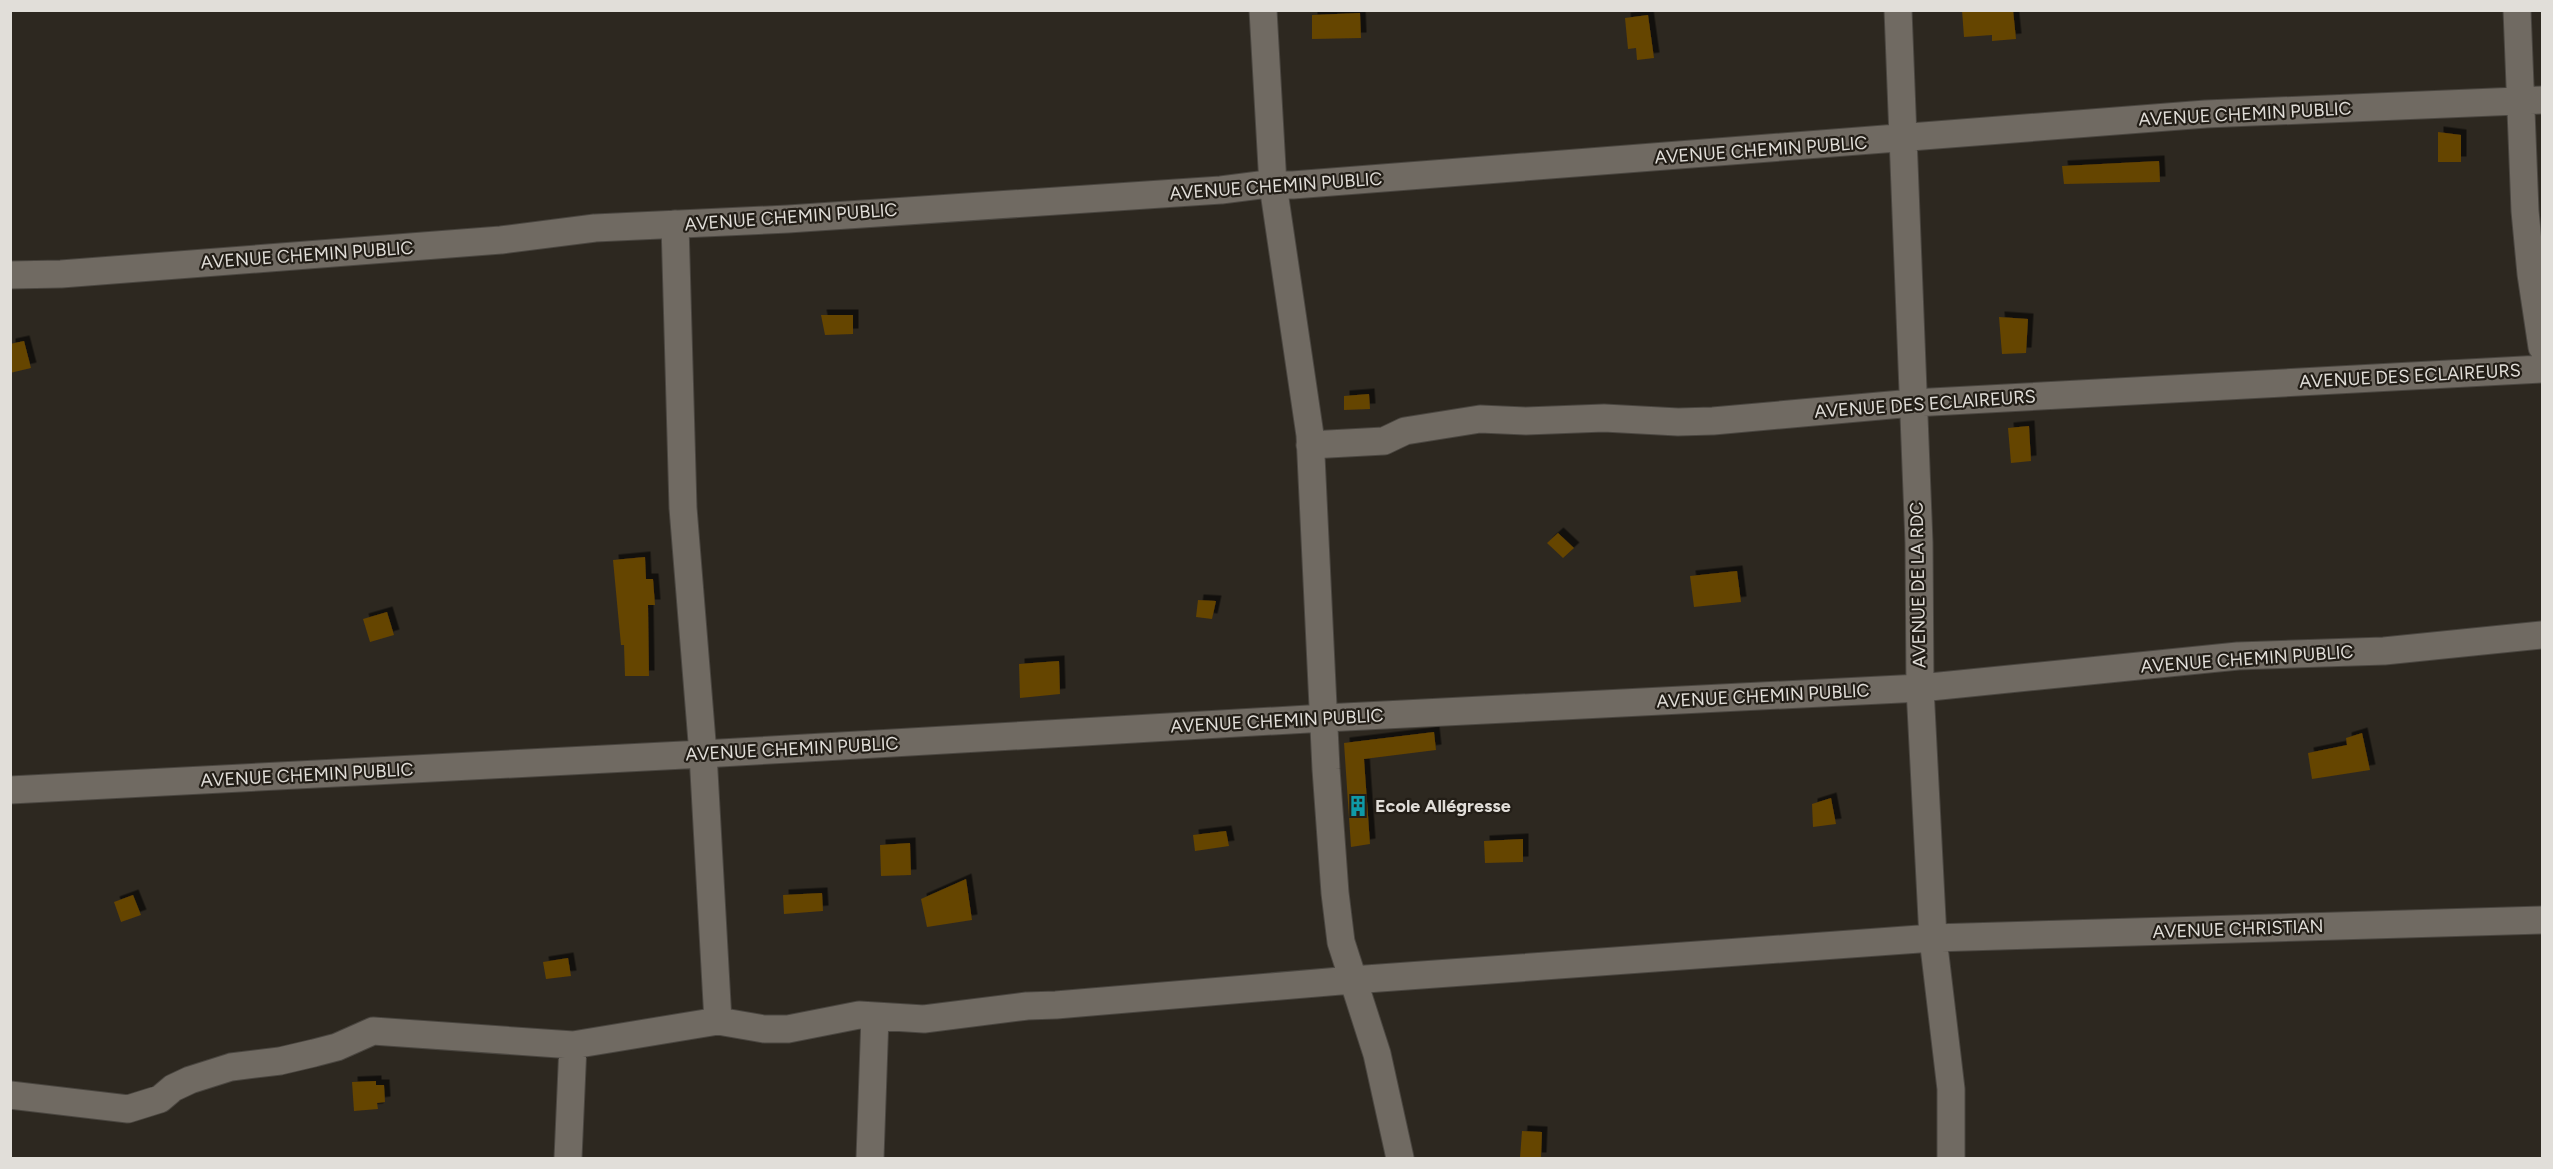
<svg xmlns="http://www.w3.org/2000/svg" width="2553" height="1169" font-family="Figtree,sans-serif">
	<defs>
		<filter id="shadow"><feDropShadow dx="5.5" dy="-5.5" stdDeviation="0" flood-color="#0009"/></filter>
	</defs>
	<rect width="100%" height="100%" fill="#2d2820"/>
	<path fill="#654405" filter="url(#shadow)" d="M1962 10H2013L2016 39 1992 41V35L1964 37Z
		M1360 13 1361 38 1312 39V15Z
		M1648 15 1654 58 1637 60 1636 48 1628 49 1625 18Z
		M2438 132 2461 135V162H2438Z
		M2159 161 2160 182 2064 184 2062 166Z
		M821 315H853V334L825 335Z
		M1999 317 2028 319 2026 353 2002 354Z
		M24 341 31 368 10 373V344Z
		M1369 394 1370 409 1344 410V396Z
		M2029 426 2031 461 2011 463 2008 428Z
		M1558 533 1574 548 1563 558 1547 543Z
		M645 557 646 579H653L655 605H648L649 676H625L624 645H621L613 560Z
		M1737 571 1741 602 1694 607 1690 576Z
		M1198 600 1216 601 1212 619 1196 617Z
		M387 612 394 635 370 642 363 619Z
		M1059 661 1060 694 1020 698 1019 664Z
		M1434 732 1436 750 1364 759 1370 844 1351 847 1344 743Z
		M2362 733 2370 770 2312 779 2308 753 2347 745 2346 738Z
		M1831 798 1836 824 1813 827 1812 804Z
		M1226 831 1229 846 1195 851 1193 835Z
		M1523 839V862L1485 863 1484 841Z
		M910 843 911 875 881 876 880 845Z
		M966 879 972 920 927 927 921 899Z
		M822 893 823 911 784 914 783 895Z
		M133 895 141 915 121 922 114 902Z
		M568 958 571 976 546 979 543 962Z
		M376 1081V1085H384L385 1102 377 1103 378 1109 354 1111 352 1082Z
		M1522 1131 1542 1132 1541 1158H1520Z"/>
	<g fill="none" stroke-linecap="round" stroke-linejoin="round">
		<defs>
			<path id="minor" d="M1263 10 1273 185 1310 435 1326 769 1335 893 1341 942 1377 1054 1400 1158
				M1898 10 1919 543 1920 688 1933 938 1951 1089V1158
				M2517 10 2525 211 2531 274 2542 347
				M675 224 683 508 703 754 718 1021
				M10 275 61 274 501 240 595 228 788 219 1221 190 1260 185H1293L2206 114 2542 100
				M1310 445 1384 441 1405 431 1480 419 1526 421 1604 418 1678 422 1713 421 1913 403 2542 369
				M10 790 703 754 1325 718 1920 688 2238 656 2384 651 2542 635
				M10 1095 128 1109 160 1099 173 1088 190 1080 231 1067 280 1061 314 1053 337 1047 373 1031 573 1045 718 1021 764 1029H788L859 1015 924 1019 1027 1006 1056 1005 1352 980 1933 938 2542 920
				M568 1158 573 1045
				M870 1158 875 1016"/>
		</defs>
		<use href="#minor" stroke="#4a4640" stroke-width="29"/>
		<use href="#minor" stroke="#706a62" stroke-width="27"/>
	</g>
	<defs>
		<symbol id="building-bare" viewBox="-9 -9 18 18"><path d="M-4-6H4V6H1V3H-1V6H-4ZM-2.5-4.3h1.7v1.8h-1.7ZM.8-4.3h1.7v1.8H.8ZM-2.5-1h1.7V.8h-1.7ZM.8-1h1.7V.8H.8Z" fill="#0f9aa8" stroke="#231e17" stroke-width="2.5" paint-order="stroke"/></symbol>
	</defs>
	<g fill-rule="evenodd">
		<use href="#building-bare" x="1343" y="791" width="30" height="30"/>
	</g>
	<g text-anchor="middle" stroke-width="4.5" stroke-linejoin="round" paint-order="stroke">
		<g font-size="18" fill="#e1ded9" stroke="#231e17">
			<text transform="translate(2245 114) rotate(-3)" y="6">AVENUE CHEMIN PUBLIC</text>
			<text transform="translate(1761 150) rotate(-4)" y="6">AVENUE CHEMIN PUBLIC</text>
			<text transform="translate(1276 186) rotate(-4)" y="6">AVENUE CHEMIN PUBLIC</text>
			<text transform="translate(791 217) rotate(-4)" y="6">AVENUE CHEMIN PUBLIC</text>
			<text transform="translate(307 255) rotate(-4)" y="6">AVENUE CHEMIN PUBLIC</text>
			<text transform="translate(2410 376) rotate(-3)" y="6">AVENUE DES ECLAIREURS</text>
			<text transform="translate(1925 404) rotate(-4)" y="6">AVENUE DES ECLAIREURS</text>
			<text transform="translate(1918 585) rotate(-91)" y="6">AVENUE DE LA RDC</text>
			<text transform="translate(2247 659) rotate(-4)" y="6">AVENUE CHEMIN PUBLIC</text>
			<text transform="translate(1763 696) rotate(-3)" y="6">AVENUE CHEMIN PUBLIC</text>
			<text transform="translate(1277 721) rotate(-3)" y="6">AVENUE CHEMIN PUBLIC</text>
			<text transform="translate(792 749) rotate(-3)" y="6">AVENUE CHEMIN PUBLIC</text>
			<text transform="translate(307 775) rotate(-3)" y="6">AVENUE CHEMIN PUBLIC</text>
			<text transform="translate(2238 929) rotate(-2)" y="6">AVENUE CHRISTIAN</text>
		</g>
		<g font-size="18" font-weight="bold" fill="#e1ded9" stroke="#231e17" text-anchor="start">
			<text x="1375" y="812">Ecole Allégresse</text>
		</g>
	</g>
	<rect width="2553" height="1169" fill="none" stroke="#e1ded9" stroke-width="24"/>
</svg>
